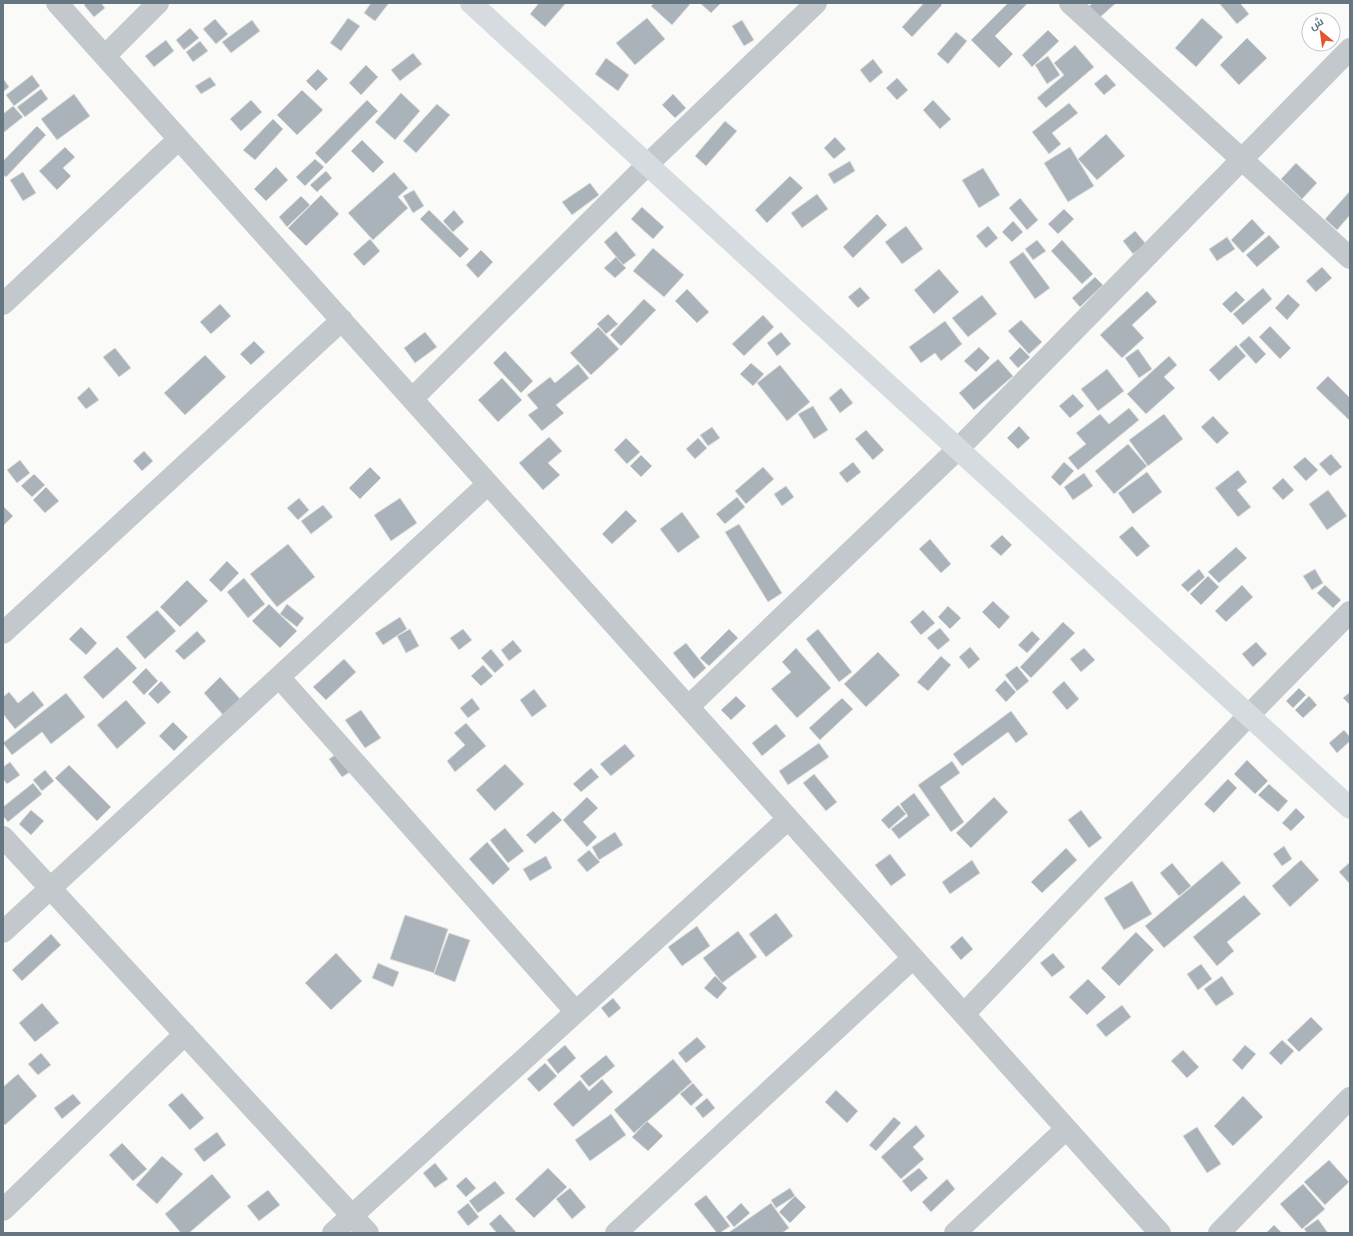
<svg xmlns="http://www.w3.org/2000/svg" width="1353" height="1236" font-family="'Space Grotesk',Cairo,sans-serif">
	<rect width="100%" height="100%" fill="#fafaf8"/>
	<path fill="#aab3b9" stroke="#dcdcda" d="M86 3H101L105 8 94 17 84 5Z
		M371 3H389L375 21 364 13Z
		M539 3H566L545 27 530 14Z
		M654 3H691L672 25 651 6Z
		M700 3H721L711 13Z
		M924 3H940L942 5 912 37 902 27Z
		M1008 3 1027 4 995 36 1013 54 999 68 971 40Z
		M1093 3H1116L1099 18 1089 6Z
		M1219 3H1240L1249 14 1237 24Z
		M348 18 360 26 341 51 330 43Z
		M647 18 665 39 635 65 616 43Z
		M1202 18 1223 37 1196 67 1175 48Z
		M215 19 228 34 216 44 203 29Z
		M252 20 260 31 231 53 222 42Z
		M742 20 754 40 744 46 732 26Z
		M190 28 199 38 184 50 176 40Z
		M1048 30 1059 41 1032 67 1022 55Z
		M956 32 967 41 948 64 937 54Z
		M1247 38 1267 58 1239 85 1220 65Z
		M166 40 174 51 154 67 145 56Z
		M200 41 208 51 193 62 186 52Z
		M1075 45 1094 67 1046 108 1037 98 1064 75 1054 63Z
		M413 53 422 64 400 81 391 70Z
		M1048 56 1060 75 1047 84 1035 65Z
		M606 58 629 75 618 91 595 74Z
		M873 59 883 72 870 83 860 70Z
		M366 65 378 77 361 95 349 83Z
		M318 69 328 79 316 91 306 81Z
		M1106 74 1116 85 1104 95 1094 84Z
		M32 75 40 86 14 106 6 95Z
		M210 77 216 85 201 94 195 86Z
		M3 78 9 87 3 92Z
		M897 78 908 90 897 100 886 88Z
		M41 89 48 99 25 117 17 107Z
		M302 90 323 110 297 135 277 115Z
		M401 93 420 111 395 140 375 122Z
		M74 94 90 116 57 140 41 119Z
		M673 94 686 108 675 118 662 105Z
		M251 100 262 112 241 131 230 119Z
		M367 100 378 111 326 164 315 153Z
		M933 100 951 119 940 129 923 110Z
		M1069 103 1078 113 1052 133 1061 144 1049 154 1032 132Z
		M437 104 450 115 416 153 403 141Z
		M13 106 23 117 3 133V114Z
		M273 119 283 129 255 160 243 150Z
		M725 121 737 131 706 166 695 156Z
		M37 126 46 135 6 177 3 175V161Z
		M1106 134 1125 156 1097 180 1078 159Z
		M835 137 846 149 834 159 824 148Z
		M362 140 384 162 373 173 351 151Z
		M65 147 75 157 63 168 71 176 57 190 39 171Z
		M1070 147 1094 186 1068 202 1044 163Z
		M315 159 324 167 305 186 296 177Z
		M850 161 855 171 834 184 828 174Z
		M1296 163 1317 183 1302 199 1281 179Z
		M276 167 288 180 266 201 254 189Z
		M983 168 1000 195 979 208 962 180Z
		M326 171 332 178 317 192 310 185Z
		M23 172 36 193 23 201 10 180Z
		M394 172 408 188 398 197 408 208 373 240 348 213Z
		M790 176 803 188 767 223 755 210Z
		M590 183 599 195 572 215 562 202Z
		M414 190 424 206 413 213 403 196Z
		M1350 191V215L1337 230 1325 219Z
		M817 194 828 209 802 228 791 213Z
		M321 195 339 214 306 246 288 228Z
		M301 196 310 205 287 227 279 217Z
		M1020 198 1038 220 1027 230 1009 208Z
		M642 207 664 227 653 239 631 219Z
		M1064 209 1074 219 1058 234 1048 224Z
		M429 210 469 249 460 258 420 219Z
		M454 210 464 222 453 232 443 221Z
		M877 214 887 225 853 258 843 247Z
		M1252 219 1265 233 1243 253 1231 240Z
		M1013 221 1023 232 1012 242 1002 232Z
		M906 226 923 249 902 264 885 242Z
		M988 226 998 238 986 248 976 236Z
		M616 231 636 255 623 265 604 242Z
		M1135 231 1146 244 1133 254 1123 241Z
		M1269 235 1280 247 1257 267 1246 255Z
		M1227 237 1235 249 1217 261 1209 249Z
		M370 239 380 251 364 266 353 254Z
		M1037 240 1046 251 1033 260 1025 249Z
		M1062 240 1093 274 1082 284 1051 251Z
		M653 248 684 275 664 297 633 271Z
		M481 250 493 262 478 278 466 265Z
		M1023 252 1050 288 1035 299 1009 262Z
		M616 257 626 268 615 278 604 268Z
		M1322 267 1332 278 1316 292 1306 281Z
		M939 269 959 292 934 314 914 290Z
		M1095 277 1103 285 1080 307 1072 298Z
		M860 287 870 298 858 308 848 297Z
		M1263 288 1272 299 1243 325 1233 314Z
		M687 289 709 312 697 323 675 301Z
		M1147 291 1157 302 1132 325 1144 338 1122 358 1100 335Z
		M1236 291 1245 300 1231 313 1222 304Z
		M1288 294 1300 305 1287 320 1275 308Z
		M982 295 997 314 968 337 952 318Z
		M644 299 656 310 621 346 610 335Z
		M220 304 231 316 211 334 200 322Z
		M608 314 618 324 606 334 597 324Z
		M763 315 774 327 744 356 732 344Z
		M1021 320 1042 342 1029 354 1008 331Z
		M945 321 962 344 941 361 935 353 921 363 909 347Z
		M1270 326 1291 348 1280 359 1259 337Z
		M598 327 619 349 591 375 570 353Z
		M425 332 437 347 415 363 404 348Z
		M781 332 791 344 777 356 767 343Z
		M1249 336 1266 354 1256 364 1239 345Z
		M254 341 265 352 251 365 240 354Z
		M1236 345 1246 356 1219 381 1209 370Z
		M979 347 990 358 976 372 964 361Z
		M1020 347 1030 357 1018 368 1009 358Z
		M115 348 131 368 119 377 103 357Z
		M1138 349 1152 369 1139 378 1125 358Z
		M505 351 533 381 521 393 493 363Z
		M205 355 226 377 185 415 164 393Z
		M1169 356 1177 365 1164 377 1175 388 1146 414 1127 394Z
		M998 359 1013 376 974 410 959 393Z
		M751 363 764 374 753 386 740 374Z
		M578 364 589 378 556 405 564 413 542 431 528 415 538 408 527 395 550 377 555 383Z
		M780 365 810 402 787 421 757 383Z
		M1107 369 1124 391 1098 411 1081 389Z
		M1328 376 1350 398V421L1316 388Z
		M502 378 522 400 498 422 478 400Z
		M89 387 99 400 86 409 77 398Z
		M841 388 853 403 840 413 829 398Z
		M1073 394 1084 406 1070 418 1059 406Z
		M813 406 828 430 814 439 798 414Z
		M1129 408 1139 420 1078 470 1068 458 1086 444 1076 433 1100 414 1109 424Z
		M1164 414 1183 439 1148 466 1129 440Z
		M1213 416 1229 433 1217 444 1201 427Z
		M1019 426 1030 438 1018 449 1007 438Z
		M712 427 720 438 708 446 700 435Z
		M866 430 884 450 873 460 855 439Z
		M549 437 562 451 548 463 560 475 543 490 519 463Z
		M626 438 640 452 627 464 614 450Z
		M698 438 707 448 695 459 686 449Z
		M1128 444 1147 466 1114 494 1095 471Z
		M144 451 153 461 142 471 133 461Z
		M1331 454 1342 467 1330 476 1319 464Z
		M641 455 652 466 641 477 630 466Z
		M1305 457 1318 470 1306 481 1293 467Z
		M20 460 30 473 17 483 7 470Z
		M853 462 861 472 847 483 839 473Z
		M1064 462 1074 471 1060 486 1051 477Z
		M370 467 381 478 360 499 349 488Z
		M763 467 774 479 746 504 735 491Z
		M1238 470 1247 482 1237 490 1251 507 1238 517 1215 488Z
		M1147 472 1162 492 1133 514 1118 493Z
		M1084 473 1093 486 1073 500 1064 487Z
		M34 474 45 485 32 497 21 486Z
		M1283 478 1294 490 1283 500 1272 488Z
		M786 486 794 497 782 506 774 494Z
		M46 487 59 501 45 513 33 500Z
		M1328 490 1347 516 1327 530 1309 504Z
		M737 497 745 507 725 524 716 514Z
		M299 498 309 510 298 520 287 508Z
		M400 498 417 523 391 541 374 515Z
		M323 505 333 517 311 534 301 521Z
		M3 506 13 516 3 526Z
		M626 510 637 521 612 544 602 534Z
		M682 512 700 537 678 553 660 529Z
		M739 524 782 593 768 602 725 532Z
		M1132 526 1150 546 1137 557 1119 537Z
		M1002 535 1012 545 1001 556 990 546Z
		M930 539 951 564 941 573 919 549Z
		M288 544 315 577 277 607 250 574Z
		M1236 547 1247 558 1219 583 1208 572Z
		M227 561 239 573 221 592 209 580Z
		M1199 569 1205 577 1188 592 1181 585Z
		M1315 569 1323 583 1312 590 1303 576Z
		M1208 576 1219 587 1201 605 1190 594Z
		M244 578 265 604 248 618 227 592Z
		M187 580 208 601 180 627 160 607Z
		M1242 585 1253 597 1226 622 1215 611Z
		M1325 585 1341 600 1333 608 1317 593Z
		M993 601 1010 617 999 629 982 612Z
		M269 604 297 631 280 648 252 621Z
		M287 604 304 618 297 627 280 614Z
		M948 606 961 618 950 629 938 617Z
		M157 610 176 631 145 659 126 637Z
		M923 610 935 623 921 635 910 622Z
		M400 617 407 629 383 645 375 633Z
		M1063 622 1075 633 1031 678 1020 667Z
		M81 627 97 643 86 655 69 639Z
		M940 628 950 640 938 650 927 638Z
		M410 629 419 646 406 653 397 636Z
		M463 629 472 640 459 650 450 638Z
		M729 629 738 638 709 666 700 658Z
		M818 629 852 672 839 682 806 639Z
		M197 631 206 641 184 660 175 651Z
		M1032 631 1040 639 1027 653 1018 645Z
		M513 640 522 651 509 661 501 650Z
		M1256 642 1267 654 1253 667 1242 654Z
		M686 643 706 668 694 679 673 653Z
		M117 647 137 668 103 699 83 677Z
		M970 647 980 659 969 669 959 657Z
		M796 648 831 688 797 718 771 689 791 672 782 662Z
		M1084 648 1095 660 1081 672 1070 659Z
		M491 649 504 665 495 673 481 658Z
		M878 652 900 675 866 707 844 684Z
		M941 656 951 665 928 691 917 682Z
		M344 659 356 672 326 700 313 687Z
		M483 665 493 676 481 686 471 676Z
		M1017 666 1029 681 1017 691 1005 675Z
		M146 668 158 681 144 695 132 682Z
		M220 677 242 701 224 716 204 693Z
		M1005 680 1016 692 1006 702 995 690Z
		M161 681 171 692 158 704 148 694Z
		M1064 681 1079 699 1067 710 1052 692Z
		M1299 688 1306 695 1293 708 1286 701Z
		M534 689 547 706 532 717 520 700Z
		M33 691 44 705 15 729 3 714V697L9 692 18 703Z
		M1350 692V705L1343 698Z
		M66 693 85 717 51 744 42 732 12 755 3 743Z
		M736 696 746 706 731 720 721 710Z
		M1309 696 1317 705 1303 718 1295 710Z
		M472 698 480 709 468 718 460 708Z
		M842 698 853 709 820 740 809 728Z
		M126 700 146 723 117 749 97 725Z
		M361 710 381 738 365 748 345 720Z
		M1011 711 1028 734 1016 743 1008 732 962 766 953 754Z
		M173 722 188 737 174 751 159 736Z
		M466 723 486 746 455 772 447 761 465 745 454 733Z
		M776 724 786 736 762 756 752 743Z
		M1344 730 1350 737V741L1337 753 1329 743Z
		M819 743 829 757 788 785 779 771Z
		M625 744 635 756 611 776 600 764Z
		M338 753 350 772 342 777 329 759Z
		M1247 760 1268 781 1255 794 1234 774Z
		M952 761 960 773 940 787 964 822 951 832 918 785Z
		M10 762 20 775 7 784 3 779V767Z
		M505 764 524 784 495 811 476 790Z
		M69 765 111 807 97 821 55 778Z
		M591 768 599 777 581 792 573 784Z
		M45 770 54 781 42 791 33 780Z
		M814 774 837 802 826 811 803 783Z
		M1228 779 1237 788 1214 813 1204 804Z
		M33 783 42 794 8 822 3 816V807Z
		M1269 784 1288 801 1278 812 1258 795Z
		M914 793 930 815 899 839 891 829 908 816 900 804Z
		M587 797 598 808 583 822 597 837 587 847 563 820Z
		M994 797 1008 812 971 848 956 833Z
		M898 805 906 814 889 829 881 820Z
		M1296 808 1305 817 1291 831 1282 823Z
		M31 810 44 821 31 835 19 824Z
		M1081 810 1102 838 1089 848 1068 820Z
		M553 811 562 820 535 844 526 835Z
		M505 828 524 851 508 863 490 840Z
		M615 832 623 845 599 860 592 847Z
		M487 842 510 869 493 885 469 859Z
		M1284 846 1292 859 1282 866 1273 854Z
		M1066 848 1077 860 1042 893 1031 882Z
		M589 850 600 862 587 872 577 860Z
		M890 854 906 875 891 886 875 865Z
		M546 856 552 868 530 881 523 869Z
		M972 860 980 873 950 894 942 882Z
		M1301 860 1319 880 1290 907 1272 886Z
		M1222 861 1241 883 1164 948 1145 926Z
		M1350 862V884L1339 872Z
		M1172 863 1191 886 1179 896 1160 873Z
		M1132 881 1152 914 1124 930 1104 898Z
		M1244 895 1261 914 1227 942 1234 951 1217 966 1193 937Z
		M776 913 793 936 766 957 749 934Z
		M405 915 448 929 434 973 390 959Z
		M697 926 710 946 682 966 668 947Z
		M738 931 757 957 722 983 703 958Z
		M1136 932 1154 950 1119 986 1101 968Z
		M449 933 470 940 455 982 434 974Z
		M51 934 61 945 22 981 12 970Z
		M962 936 973 949 961 960 950 947Z
		M336 953 362 981 331 1010 305 983Z
		M1053 953 1065 967 1052 977 1040 963Z
		M378 963 399 972 393 987 372 978Z
		M1201 964 1212 979 1198 990 1187 974Z
		M715 976 727 988 717 999 704 988Z
		M1222 976 1234 994 1216 1006 1204 989Z
		M1088 979 1106 997 1087 1015 1069 997Z
		M613 998 621 1008 609 1018 601 1008Z
		M42 1003 59 1023 35 1042 19 1023Z
		M1122 1005 1131 1017 1106 1037 1096 1025Z
		M1311 1017 1323 1029 1299 1052 1287 1040Z
		M697 1037 706 1047 686 1063 678 1053Z
		M1282 1040 1294 1051 1281 1065 1269 1053Z
		M565 1045 576 1058 558 1074 547 1060Z
		M1245 1045 1256 1054 1242 1070 1232 1060Z
		M1183 1050 1199 1067 1187 1078 1171 1061Z
		M41 1053 51 1065 38 1075 28 1064Z
		M606 1055 615 1066 589 1087 580 1076Z
		M673 1059 692 1082 634 1133 614 1110Z
		M545 1063 557 1076 539 1092 527 1079Z
		M18 1074 37 1096 5 1125 3 1123V1087Z
		M602 1079 613 1092 573 1127 553 1104 580 1080 589 1091Z
		M693 1083 703 1095 691 1106 680 1094Z
		M836 1090 858 1111 847 1123 825 1102Z
		M182 1093 204 1118 190 1130 168 1105Z
		M73 1094 81 1103 62 1119 54 1108Z
		M1243 1096 1263 1117 1233 1146 1214 1126Z
		M707 1098 715 1108 703 1118 695 1108Z
		M611 1114 626 1135 590 1161 575 1140Z
		M894 1117 901 1123 876 1151 869 1145Z
		M647 1121 663 1136 648 1151 632 1137Z
		M916 1125 925 1136 913 1147 924 1159 901 1179 881 1157Z
		M1197 1127 1221 1164 1207 1173 1183 1136Z
		M217 1132 226 1145 204 1162 194 1149Z
		M122 1143 147 1169 133 1181 109 1155Z
		M162 1156 183 1174 157 1204 136 1185Z
		M1329 1160 1349 1182 1325 1205 1304 1182Z
		M435 1163 448 1179 435 1188 423 1173Z
		M548 1168 567 1187 534 1218 515 1199Z
		M919 1168 928 1178 911 1192 902 1181Z
		M212 1174 231 1197 189 1233H181L165 1214Z
		M466 1177 476 1188 466 1197 456 1186Z
		M947 1179 955 1189 931 1212 922 1202Z
		M495 1181 505 1193 478 1213 469 1201Z
		M1303 1184 1325 1209 1302 1229 1280 1204Z
		M570 1188 586 1207 572 1219 556 1199Z
		M790 1188 795 1196 776 1208 771 1200Z
		M268 1190 280 1205 259 1221 247 1206Z
		M706 1195 730 1226 720 1233H717L694 1204Z
		M795 1196 806 1207 790 1223 779 1212Z
		M468 1203 479 1217 468 1226 457 1212Z
		M741 1203 750 1213 734 1227 726 1217Z
		M771 1203 789 1228 782 1233H728Z
		M500 1214 517 1233H497L489 1224Z
		M1318 1219 1328 1233H1307L1304 1229Z
		M1274 1225 1282 1233H1266Z"/>
	<g fill="none" stroke-linecap="round" stroke-linejoin="round">
		<path stroke="#c3c8cc" stroke-width="22" d="M57 3 1160 1233
			M1070 3 1350 258
			M105 56 158 3
			M3 304 179 139
			M412 399 647 165 816 3
			M3 633 342 320
			M279 677 576 1012
			M688 707 958 449 1350 49
			M3 837 368 1233
			M3 932 488 484
			M964 1014 1249 715 1350 612
			M3 1210 185 1034
			M333 1233 788 819
			M616 1233 913 958
			M955 1233 1066 1129
			M1219 1233 1350 1098"/>
		<path stroke="#d6dbdf" stroke-width="22" d="M471 3 1350 808"/>
	</g>
	<rect width="1353" height="1236" fill="none" stroke="#657683" stroke-width="8"/>
	<g transform="translate(1321 32) rotate(331)"><circle r="19" fill="#ffffff" stroke="#c1c8cd"/>
	<path d="M0-3L7 15L0 10L-7 15Z" fill="#e4572e"/>
	<text y="-6" font-size="11" font-weight="bold" text-anchor="middle" fill="#657683">ش</text>
	</g>
</svg>
